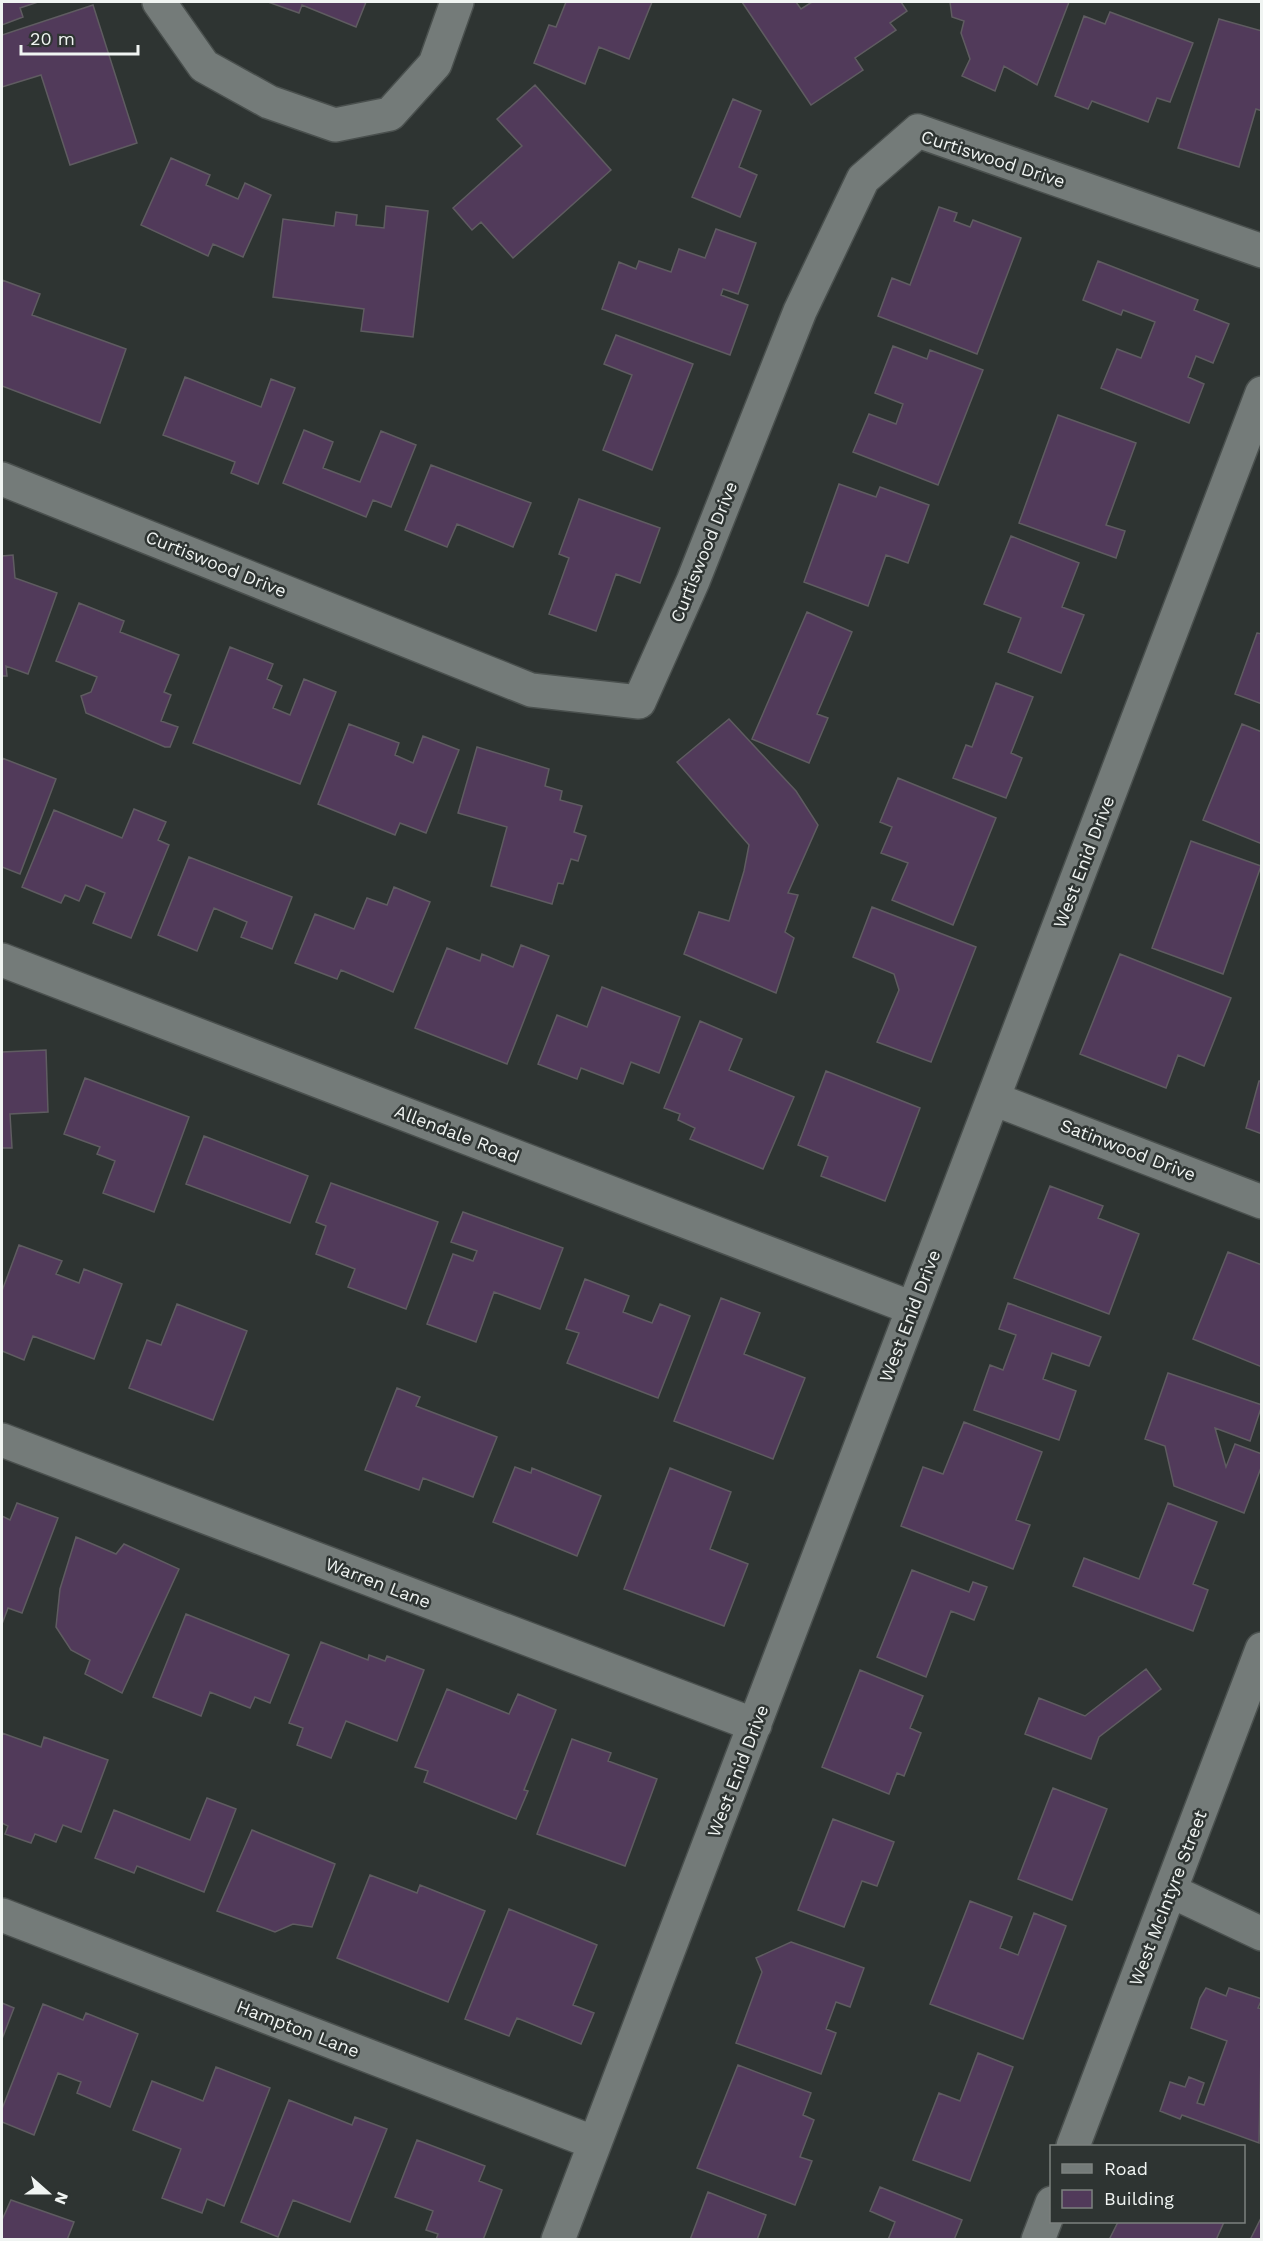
<svg xmlns="http://www.w3.org/2000/svg" width="1263" height="2241" font-family="'Work Sans',sans-serif">
	<rect width="100%" height="100%" fill="#2e3432"/>
	<path fill="#513a5a" stroke="#5f5c61" stroke-width="1.5" d="M2 2H38L20 8 23 17 2 25Z
		M268 2H366L356 27 302 5 299 13Z
		M566 2H652L629 59 599 47 585 84 534 63 549 25 556 27Z
		M742 2H796L801 9 812 2H901L907 11 890 23 896 30 855 58 863 70 811 105Z
		M950 2H1069L1037 85 1004 66 995 91 962 76 970 59 961 33 964 21 952 17Z
		M93 5 137 143 70 165 41 75 2 87V35Z
		M1110 12 1193 43 1170 102 1157 98 1148 122 1092 101 1088 109 1055 96 1084 16 1105 24Z
		M1219 19 1262 31V111L1256 109 1239 167 1178 148Z
		M535 85 611 170 513 258 481 222 472 230 453 208 522 146 497 119Z
		M733 99 761 111 739 167 757 175 740 217 692 197Z
		M171 158 210 175 206 185 238 199 245 183 271 195 243 257 213 244 208 256 141 225Z
		M386 206 428 211 413 337 361 331 364 309 273 297 283 219 334 226 336 212 357 215 356 225 384 228Z
		M939 207 957 213 954 221 970 227 973 220 1021 238 977 354 878 316 892 278 910 285Z
		M716 229 756 243 738 294 723 289 721 295 748 305 730 355 602 309 619 262 636 269 639 261 671 272 679 249 705 258Z
		M1098 261 1198 300 1194 310 1229 324 1213 363 1196 356 1188 377 1204 384 1189 423 1101 388 1117 349 1141 358 1155 322 1123 310 1121 315 1083 300Z
		M2 280 40 294 32 315 126 349 100 423 2 386Z
		M616 335 693 364 652 470 603 450 632 375 604 364Z
		M893 346 927 359 930 350 983 370 938 485 853 452 869 414 896 424 903 404 875 393Z
		M185 377 261 407 271 379 295 388 258 484 231 473 235 462 163 435Z
		M1058 415 1136 443 1106 525 1125 531 1116 558 1019 523Z
		M304 430 333 442 323 468 360 482 381 431 416 445 391 507 373 500 366 517 283 483Z
		M431 465 531 503 513 547 457 524 447 547 405 530Z
		M839 484 876 497 880 487 929 505 908 563 886 555 868 606 804 582Z
		M579 499 660 528 640 583 616 574 596 631 549 614 569 558 559 554Z
		M1011 536 1079 563 1062 607 1084 615 1061 673 1008 652 1021 618 984 604Z
		M13 555 15 578 57 593 28 674 6 666 7 676H2V556Z
		M79 603 124 621 120 632 179 655 164 692 171 695 161 721 178 727 170 747H165L86 713 81 696 91 692 97 677 56 661Z
		M807 612 852 632 817 714 828 718 809 763 752 739Z
		M1257 633 1262 634V704L1235 694Z
		M230 647 273 664 267 679 282 686 273 708 290 715 304 679 336 692 300 784 193 743Z
		M996 683 1033 697 1011 753 1022 758 1006 798 953 778 966 745 972 747Z
		M729 719 796 791 818 825 788 893 798 895 785 932 794 938 776 993 684 954 699 912 729 921 744 871 749 845 677 762Z
		M349 724 399 743 395 755 413 763 423 736 459 750 426 833 400 823 395 835 318 804Z
		M1242 724 1262 732V844L1203 820Z
		M477 747 549 769 545 786 562 791 560 800 582 806 574 832 586 836 578 861 571 859 563 884 558 883 552 904 491 886 507 827 458 813Z
		M2 758 56 779 20 874 2 867Z
		M898 778 996 818 953 925 892 900 908 863 881 853 892 827 880 822Z
		M134 809 166 822 158 840 169 845 131 938 93 923 105 893 86 885 79 901 65 895 61 903 22 887 54 810 122 838Z
		M1191 841 1261 866 1223 974 1152 948Z
		M189 857 292 897 272 949 241 937 247 922 214 908 197 951 158 935Z
		M394 887 430 902 393 992 341 970 337 979 295 963 315 914 354 929 367 898 387 905Z
		M872 907 976 947 931 1062 877 1042 899 990 894 974 853 957Z
		M521 945 549 956 507 1064 415 1028 447 948 480 961 482 954 513 967Z
		M1120 954 1231 998 1204 1066 1178 1055 1166 1088 1080 1054Z
		M602 987 680 1017 659 1073 631 1062 623 1084 581 1068 577 1079 538 1064 557 1015 587 1027Z
		M700 1021 742 1039 729 1070 794 1097 763 1169 690 1139 695 1128 678 1120 680 1114 664 1108Z
		M46 1050 48 1112 10 1114 12 1148H2V1052Z
		M826 1071 920 1108 885 1201 821 1176 828 1157 798 1145Z
		M85 1078 189 1117 154 1212 103 1193 115 1161 97 1154 100 1147 64 1134Z
		M1259 1081H1262V1134L1246 1128Z
		M204 1136 308 1176 290 1223 186 1184Z
		M331 1183 438 1222 406 1309 348 1287 355 1269 316 1254 326 1226 316 1222Z
		M1050 1186 1103 1206 1098 1218 1139 1234 1109 1314 1014 1278Z
		M463 1212 563 1248 540 1309 494 1292 476 1342 427 1324 453 1254 473 1261 477 1251 451 1242Z
		M19 1245 62 1261 56 1274 79 1283 84 1269 122 1284 94 1359 33 1336 24 1360 2 1351V1291Z
		M1228 1252 1262 1265V1367L1193 1339Z
		M585 1279 629 1296 623 1312 652 1323 660 1304 690 1316 658 1398 567 1363 579 1333 566 1329Z
		M721 1298 760 1313 744 1354 805 1378 773 1459 674 1421Z
		M1008 1303 1101 1337 1089 1366 1052 1353 1043 1379 1076 1391 1059 1440 974 1410 990 1365 1003 1370 1016 1335 999 1329Z
		M177 1304 247 1331 213 1420 129 1388 147 1340 161 1345Z
		M1168 1373 1262 1405 1250 1441 1215 1428 1226 1467 1235 1444 1262 1454V1465L1244 1513 1174 1486 1165 1446 1145 1439Z
		M397 1388 420 1397 416 1406 497 1437 473 1497 423 1478 419 1490 365 1470Z
		M964 1422 1042 1452 1016 1520 1030 1525 1013 1569 901 1526 923 1467 943 1474Z
		M515 1467 531 1473 532 1468 601 1496 577 1556 493 1522Z
		M670 1468 731 1492 710 1549 748 1564 724 1626 624 1589Z
		M17 1503 58 1518 22 1613 8 1608 2 1624V1516L10 1520Z
		M1168 1503 1217 1522 1193 1584 1208 1590 1193 1631 1073 1586 1084 1558 1139 1579Z
		M76 1537 116 1554 124 1544 179 1569 122 1693 85 1674 90 1660 71 1650 56 1627 60 1589Z
		M912 1570 969 1592 973 1582 987 1587 974 1620 951 1611 926 1677 877 1657Z
		M186 1614 289 1655 270 1703 255 1697 250 1708 210 1692 201 1716 153 1697Z
		M321 1642 368 1660 369 1655 385 1661 387 1656 424 1670 397 1741 346 1721 331 1758 297 1745 303 1728 289 1723Z
		M1146 1669 1161 1689 1099 1737 1091 1759 1025 1734 1039 1698 1085 1716Z
		M860 1670 923 1696 910 1728 921 1733 904 1776 897 1773 889 1794 822 1767Z
		M447 1689 509 1714 518 1694 556 1710 524 1790 528 1791 516 1819 424 1782 428 1771 415 1767Z
		M2 1733 41 1747 44 1737 108 1760 81 1832 63 1825 56 1842 35 1834 31 1843 5 1834 8 1826 2 1823Z
		M572 1739 611 1753 608 1761 657 1779 625 1866 537 1834Z
		M1053 1788 1107 1809 1072 1900 1018 1879Z
		M207 1798 236 1809 204 1892 137 1866 134 1873 95 1858 114 1810 190 1840Z
		M833 1819 894 1842 877 1886 862 1881 844 1927 798 1910Z
		M252 1830 335 1864 312 1927 293 1924 275 1932 217 1911Z
		M370 1875 417 1893 420 1885 485 1911 448 2002 337 1958Z
		M970 1901 1012 1917 1000 1948 1018 1955 1034 1913 1066 1926 1023 2039 930 2004Z
		M509 1909 597 1945 573 2005 594 2013 581 2044 517 2018 509 2036 465 2019Z
		M791 1942 864 1968 850 2007 836 2002 826 2029 836 2033 821 2074 736 2043 762 1972 756 1958Z
		M1206 1988 1226 1996 1229 1988 1262 1999 1258 2008 1262 2009 1259 2143 1182 2115 1180 2119 1160 2111 1170 2082 1185 2087 1189 2077 1204 2083 1197 2103 1204 2105 1227 2041 1191 2028 1200 1998Z
		M2 2003 14 2008 2 2039Z
		M43 2004 83 2020 86 2013 138 2034 110 2107 77 2093 81 2082 58 2073 34 2135 2 2122V2109Z
		M978 2053 1013 2067 970 2181 913 2160 939 2093 960 2101Z
		M738 2065 811 2093 803 2115 814 2120 800 2157 812 2161 795 2205 697 2168Z
		M216 2067 270 2088 224 2206 207 2199 202 2213 162 2198 181 2149 133 2130 152 2081 203 2101Z
		M289 2100 352 2125 355 2117 387 2129 350 2222 293 2200 278 2237 241 2222Z
		M417 2140 485 2166 479 2181 502 2190 483 2240H436L438 2234 426 2230 433 2211 395 2197Z
		M880 2187 962 2220 954 2240H888L895 2222 870 2211Z
		M708 2192 766 2215 757 2240H690Z
		M11 2200 74 2222 67 2240H2V2220Z
		M1262 2216V2240H1250Z
		M1118 2222H1224L1216 2240H1109Z"/>
	<g fill="none" stroke-linecap="round" stroke-linejoin="round">
		<defs>
			<path id="minor" d="M159 2 204 66 269 102 335 125 390 114 435 64 457 2
				M2 479 531 690 639 702 693 581 800 311 863 179 918 131 1262 251
				M2 960 912 1308
				M994 1099 1262 1202
				M2 1440 755 1725
				M1171 1891 1262 1934
				M2 1915 595 2143
				M1073 2146 1262 1649
				M558 2240 1262 393
				M1038 2240 1052 2203"/>
		</defs>
		<use href="#minor" stroke="#4a504e" stroke-width="36"/>
		<use href="#minor" stroke="#747b79" stroke-width="33"/>
	</g>
	<g text-anchor="middle" stroke-width="5" stroke-linejoin="round" paint-order="stroke">
		<g font-size="18" fill="#f0f4f2" stroke="#2e3432">
			<text transform="translate(993 159) rotate(18)" y="6">Curtiswood Drive</text>
			<text transform="translate(704 552) rotate(-68)" y="6">Curtiswood Drive</text>
			<text transform="translate(216 564) rotate(22)" y="6">Curtiswood Drive</text>
			<text transform="translate(1084 862) rotate(-69)" y="6">West Enid Drive</text>
			<text transform="translate(457 1134) rotate(21)" y="6">Allendale Road</text>
			<text transform="translate(1128 1150) rotate(21)" y="6">Satinwood Drive</text>
			<text transform="translate(910 1316) rotate(-69)" y="6">West Enid Drive</text>
			<text transform="translate(378 1583) rotate(21)" y="6">Warren Lane</text>
			<text transform="translate(738 1771) rotate(-69)" y="6">West Enid Drive</text>
			<text transform="translate(1168 1898) rotate(-69)" y="6">West McIntyre Street</text>
			<text transform="translate(298 2029) rotate(21)" y="6">Hampton Lane</text>
		</g>
	</g>
	<rect width="1263" height="2241" fill="none" stroke="#f0f4f2" stroke-width="6"/>
	<rect x="1050" y="2145" width="195" height="78" fill="#2e3432" stroke="#7c817f" stroke-width="1.5"/>
	<rect x="1062" y="2164" width="30" height="9" fill="#747b79" stroke="#7c817f" stroke-width="1.5"/>
	<text x="1104" y="2175" font-size="18" fill="#f0f4f2">Road</text>
	<rect x="1062" y="2190" width="30" height="18" fill="#513a5a" stroke="#7c817f" stroke-width="1.5"/>
	<text x="1104" y="2205" font-size="18" fill="#f0f4f2">Building</text>
	<g transform="translate(48 2193) rotate(111)" stroke="#2e3432" stroke-width="4.5" paint-order="stroke">
	<path d="M0-4.5L10 22L0 15L-10 22Z" fill="#f0f4f2"/>
	<text y="-9" font-size="16" font-weight="bold" text-anchor="middle" fill="#f0f4f2">N</text>
	</g>
	<path d="M21 45v9h117v-9" fill="none" stroke="#f0f4f2" stroke-width="3"/>
	<text x="30" y="45" font-size="18" fill="#f0f4f2" stroke="#2e3432" stroke-width="4.5" paint-order="stroke">20 m</text>
</svg>
